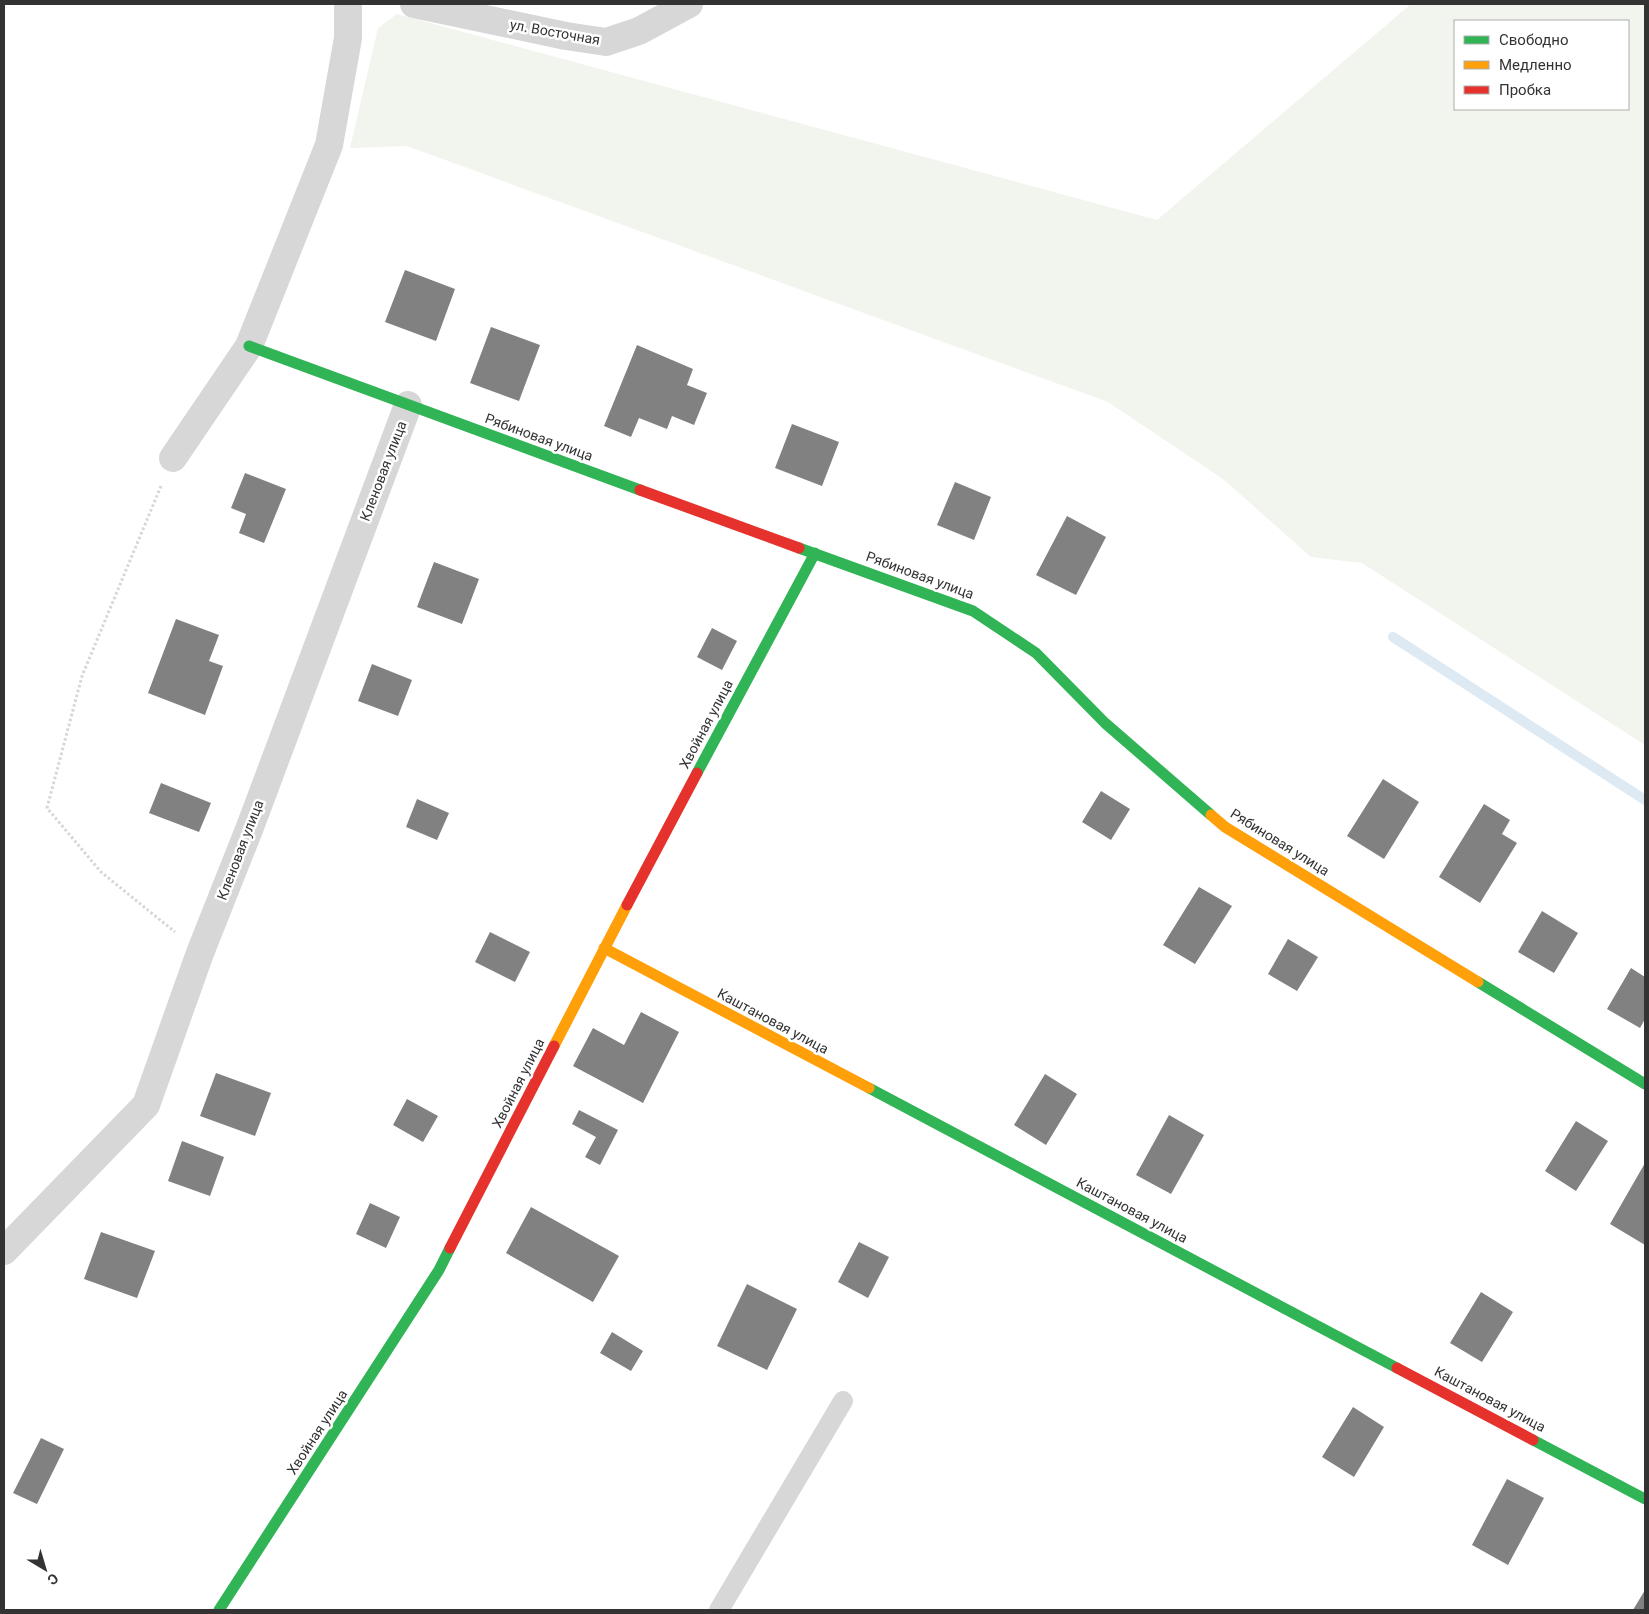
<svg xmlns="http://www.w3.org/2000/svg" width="1649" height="1614" font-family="Roboto,sans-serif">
	<rect width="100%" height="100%" fill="#fff"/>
	<path fill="#f1f5ed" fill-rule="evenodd" d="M1411 4H1645V745L1362 563 1311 557 1223 479 1108 402 407 146 350 148 378 28 397 14 1157 220ZM1455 21H1628V109H1455Z"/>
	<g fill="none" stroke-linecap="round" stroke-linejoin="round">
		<path stroke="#dde9f3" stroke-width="10" d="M1393 637 1645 800"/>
	</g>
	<path fill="#818181" d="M405 270 455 289 436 341 385 322Z
		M491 327 540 345 519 401 470 383Z
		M637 345 693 369 687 385 707 393 694 425 672 416 667 429 639 418 631 437 604 426Z
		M792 424 839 442 822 486 775 468Z
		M245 473 286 489 264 543 239 533 246 514 231 508Z
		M955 482 991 497 974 540 937 525Z
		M1067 516 1106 537 1076 595 1036 575Z
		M434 562 479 579 462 624 417 607Z
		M176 619 219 635 209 661 223 666 205 715 148 693Z
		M712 628 737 641 722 670 697 657Z
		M372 664 412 680 398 716 358 701Z
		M1383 779 1419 802 1384 859 1347 836Z
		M161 783 211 803 199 832 149 813Z
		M1101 791 1130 809 1111 840 1082 822Z
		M417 799 449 813 437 840 406 827Z
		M1484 804 1510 820 1502 834 1517 843 1480 903 1439 877Z
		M1199 887 1232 906 1195 964 1163 945Z
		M1542 911 1578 933 1554 973 1518 952Z
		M490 932 530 952 515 982 475 962Z
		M1288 939 1318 957 1297 991 1268 974Z
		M1631 968 1645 977V1019L1640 1028 1607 1009Z
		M641 1012 679 1032 643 1103 573 1066 593 1028 624 1045Z
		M216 1073 271 1093 255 1136 200 1116Z
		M1045 1074 1077 1094 1046 1145 1014 1125Z
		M407 1099 438 1116 423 1142 393 1125Z
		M579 1110 618 1130 600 1165 585 1157 596 1137 572 1124Z
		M1169 1115 1204 1135 1171 1194 1136 1175Z
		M1576 1121 1608 1141 1576 1191 1545 1171Z
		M182 1141 224 1157 210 1196 168 1181Z
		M1645 1163V1245L1610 1224Z
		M370 1203 400 1217 386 1248 356 1234Z
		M531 1207 619 1256 593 1302 506 1253Z
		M101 1232 155 1251 137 1298 84 1279Z
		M859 1242 889 1257 868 1298 838 1282Z
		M747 1284 797 1309 767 1370 717 1346Z
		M1481 1292 1513 1312 1482 1362 1450 1343Z
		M612 1332 643 1351 631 1371 600 1353Z
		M1353 1407 1384 1427 1354 1477 1322 1457Z
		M41 1438 64 1449 37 1504 13 1493Z
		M1507 1479 1544 1498 1508 1565 1472 1545Z
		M1645 1590V1610H1633Z"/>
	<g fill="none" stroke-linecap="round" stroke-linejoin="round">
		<path stroke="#d6d6d6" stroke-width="3" stroke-dasharray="2.5 2.5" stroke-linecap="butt" d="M161 486 82 676 47 808 101 872 175 932"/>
		<path stroke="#d7d7d7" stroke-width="20" d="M719 1610 843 1401"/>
		<path stroke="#d7d7d7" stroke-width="28" d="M414 4 566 36 606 42 639 31 689 4
			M173 458 249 346 329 145 348 38V4
			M4 1251 146 1105 200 953 250 827 408 405"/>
		<path stroke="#30b455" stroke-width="11" d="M249 346 640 490
			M799 548 973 611 1036 653 1105 723 1211 815
			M697 773 815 553
			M1478 982 1645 1084
			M869 1088 1397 1368
			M1533 1440 1645 1499
			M219 1610 439 1270 450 1248"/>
		<path stroke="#ff9f0a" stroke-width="11" d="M1211 815 1225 827 1478 982
			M604 948 869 1088
			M554 1046 627 905"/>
		<path stroke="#e5322d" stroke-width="11" d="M640 490 799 548
			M627 905 697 773
			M450 1248 554 1046
			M1397 1368 1533 1440"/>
	</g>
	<g text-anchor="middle" stroke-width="5" stroke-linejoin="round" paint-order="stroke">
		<g font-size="14" fill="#333" stroke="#fff">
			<text transform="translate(555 32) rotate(10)" y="5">ул. Восточная</text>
			<text transform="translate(539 437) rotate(20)" y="5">Рябиновая улица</text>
			<text transform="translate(383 471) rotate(-69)" y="5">Кленовая улица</text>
			<text transform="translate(920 575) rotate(20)" y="5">Рябиновая улица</text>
			<text transform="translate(706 724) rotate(-62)" y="5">Хвойная улица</text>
			<text transform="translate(1280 842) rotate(32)" y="5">Рябиновая улица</text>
			<text transform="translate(240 850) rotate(-69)" y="5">Кленовая улица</text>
			<text transform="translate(773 1021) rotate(28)" y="5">Каштановая улица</text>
			<text transform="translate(518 1083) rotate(-63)" y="5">Хвойная улица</text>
			<text transform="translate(1132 1210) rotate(28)" y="5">Каштановая улица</text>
			<text transform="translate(1490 1399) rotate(28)" y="5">Каштановая улица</text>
			<text transform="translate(317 1432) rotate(-57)" y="5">Хвойная улица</text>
		</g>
	</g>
	<rect width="1649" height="1614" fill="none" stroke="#333333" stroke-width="10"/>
	<rect x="1454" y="20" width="175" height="90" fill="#ffffff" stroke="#adadad"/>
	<rect x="1464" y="36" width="25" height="8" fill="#30b455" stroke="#adadad"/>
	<text x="1499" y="45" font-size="15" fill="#333333">Свободно</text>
	<rect x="1464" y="61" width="25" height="8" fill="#ff9f0a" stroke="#adadad"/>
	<text x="1499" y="70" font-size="15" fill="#333333">Медленно</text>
	<rect x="1464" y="86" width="25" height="8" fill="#e5322d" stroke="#adadad"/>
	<text x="1499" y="95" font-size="15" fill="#333333">Пробка</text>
	<g transform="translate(45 1569) rotate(142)" stroke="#ffffff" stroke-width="4" paint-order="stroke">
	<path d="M0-4L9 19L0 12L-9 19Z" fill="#333333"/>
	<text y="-8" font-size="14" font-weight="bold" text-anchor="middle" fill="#333333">С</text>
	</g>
</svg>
